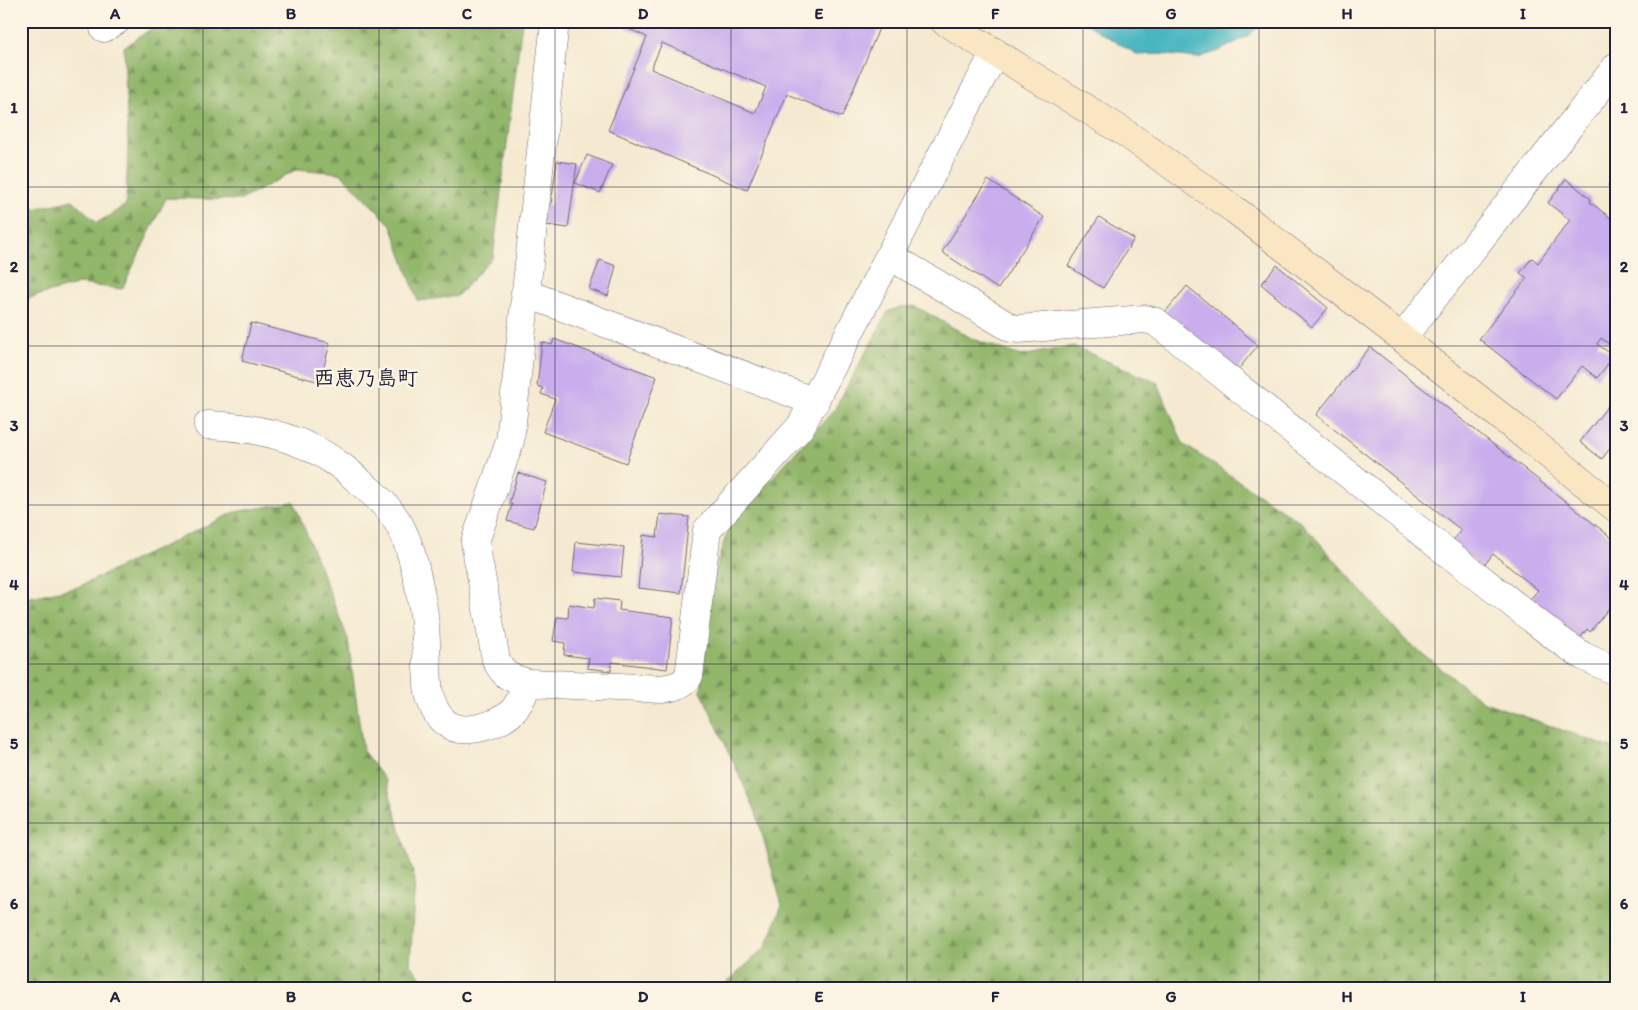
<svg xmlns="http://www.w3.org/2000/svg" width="1638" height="1010" font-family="Itim,'Klee One',sans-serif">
	<defs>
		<pattern id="forest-firs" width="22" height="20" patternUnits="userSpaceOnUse" patternTransform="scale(1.25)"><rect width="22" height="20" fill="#92b66b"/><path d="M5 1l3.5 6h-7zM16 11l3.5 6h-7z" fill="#779459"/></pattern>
	</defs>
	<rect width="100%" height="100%" fill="#fcf5e5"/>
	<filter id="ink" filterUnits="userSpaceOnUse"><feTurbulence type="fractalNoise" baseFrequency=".02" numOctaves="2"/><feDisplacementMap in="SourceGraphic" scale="10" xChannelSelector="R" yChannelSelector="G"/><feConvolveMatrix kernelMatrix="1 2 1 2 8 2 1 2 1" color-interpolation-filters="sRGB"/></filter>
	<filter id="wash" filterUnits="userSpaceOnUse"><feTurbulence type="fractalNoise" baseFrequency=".0096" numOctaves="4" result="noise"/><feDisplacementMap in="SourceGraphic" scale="20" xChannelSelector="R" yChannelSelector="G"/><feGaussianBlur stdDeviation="1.12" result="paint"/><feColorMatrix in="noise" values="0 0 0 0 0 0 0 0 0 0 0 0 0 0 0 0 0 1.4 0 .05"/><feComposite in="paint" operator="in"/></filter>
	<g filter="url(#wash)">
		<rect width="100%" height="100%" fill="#f5ead1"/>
		<path fill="url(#forest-firs)" stroke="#5a6c53" d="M163 21H522L493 257 457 296 418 301 391 225 340 173 297 169 241 200 166 198 122 289 79 284 21 300V212L73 200 97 223 126 205 128 143 124 47Z
			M915 306 973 339 1021 356 1073 346 1158 383 1183 444 1303 524 1405 640 1482 701 1617 750V989H720L766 947 782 905 756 812 701 691 712 579 730 524 834 410 888 312 900 307Z
			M294 502 348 639 363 751 386 781 415 880 410 965 431 989H21V599L78 587 235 512Z"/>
		<path fill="#47b6c0" stroke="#346c7e" d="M1082 21H1266L1246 37 1219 51 1198 58 1160 54 1138 55Z"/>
		<g id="blocks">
			<path fill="#c9aded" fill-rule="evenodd" d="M611 21H882L842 117 787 94 747 190 608 130 647 37ZM662 43 766 87 755 113 651 69Z
				M587 155 612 165 600 193 575 183Z
				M557 161 577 164 568 228 539 224 542 204 551 205Z
				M1617 174V192L1608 185Z
				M1566 179 1591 199 1590 202 1617 223V350L1601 338 1597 344 1614 356 1597 378 1582 366 1556 399 1479 339 1527 278 1520 273 1532 258 1538 263 1570 220 1548 203Z
				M988 180 1044 217 998 289 942 252Z
				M1099 217 1134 239 1103 288 1068 266Z
				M600 260 616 266 608 296 589 289Z
				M1277 265 1328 308 1312 327 1261 284Z
				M1187 286 1258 345 1233 376 1161 317Z
				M251 323 330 343 320 382 242 361Z
				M554 339 657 377 626 463 543 432 555 399 541 394 543 388 537 386 542 342 552 345Z
				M1370 347 1617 542V598L1590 632 1587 629 1577 642 1528 602 1538 590 1493 554 1482 568 1451 543 1461 530 1316 415Z
				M1617 394V439L1602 459 1580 442Z
				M518 473 547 482 534 528 507 521 512 504H509Z
				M660 514 689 517 681 593 638 588 643 535 657 537Z
				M576 542 624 547 621 577 573 572Z
				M595 598 620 601 619 610 673 617 667 669 612 662 611 671 587 668 589 658 564 655 565 643 553 641 557 617 568 618 569 604 594 608Z"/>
		</g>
	</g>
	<g filter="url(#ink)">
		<use href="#blocks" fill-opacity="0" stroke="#6c6870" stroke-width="1"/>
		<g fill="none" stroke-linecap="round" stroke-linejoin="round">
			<defs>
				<path id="street" d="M555 21 510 441 475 542 496 660C505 678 511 678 529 683L662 689C674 687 681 686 689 676L707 530 801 426 995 52
					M104 28 116 21
					M890 256 1011 328 1018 329 1145 319 1156 322 1430 539 1558 639 1583 656 1617 672
					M525 293 815 402
					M1402 338 1617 66
					M208 425C254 427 300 436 338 464 346 469 354 477 361 483 378 497 394 512 403 532 413 553 418 579 422 602 428 632 425 663 429 693 432 704 436 716 446 723 463 737 500 725 514 710 520 702 524 692 529 683"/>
				<path id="secondary" d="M944 21 1124 132 1235 210 1402 338 1617 509"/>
			</defs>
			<use href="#street" stroke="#6c6870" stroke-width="29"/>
			<use href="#secondary" stroke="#6c6870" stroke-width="29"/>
			<use href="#street" stroke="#fff" stroke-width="28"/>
			<use href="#secondary" stroke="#fbe6c4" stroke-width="28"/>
		</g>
	</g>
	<path fill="none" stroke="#22223b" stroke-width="1" stroke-opacity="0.55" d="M203 21V989M379 21V989M555 21V989M731 21V989M907 21V989M1083 21V989M1259 21V989M1435 21V989M21 187H1617M21 346H1617M21 505H1617M21 664H1617M21 823H1617"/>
	<g text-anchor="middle" stroke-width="5" stroke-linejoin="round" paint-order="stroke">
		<g font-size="21" font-weight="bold" fill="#22223b" stroke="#fcf5e5">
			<text x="366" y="385">西恵乃島町</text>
		</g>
	</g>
	<rect width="1638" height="1010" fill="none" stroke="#fcf5e5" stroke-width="55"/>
	<rect x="28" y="28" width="1582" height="954" fill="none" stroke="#22223b" stroke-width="2"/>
	<g font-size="16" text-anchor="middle" font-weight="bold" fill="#22223b">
		<text x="115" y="19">A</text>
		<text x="291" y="19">B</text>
		<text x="467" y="19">C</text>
		<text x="643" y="19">D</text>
		<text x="819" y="19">E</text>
		<text x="995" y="19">F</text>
		<text x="1171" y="19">G</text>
		<text x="1347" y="19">H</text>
		<text x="1523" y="19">I</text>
		<text x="14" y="113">1</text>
		<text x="1624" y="113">1</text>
		<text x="14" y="272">2</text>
		<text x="1624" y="272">2</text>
		<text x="14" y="431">3</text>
		<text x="1624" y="431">3</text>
		<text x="14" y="590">4</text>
		<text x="1624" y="590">4</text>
		<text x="14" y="749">5</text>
		<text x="1624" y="749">5</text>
		<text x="14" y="909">6</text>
		<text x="1624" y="909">6</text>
		<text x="115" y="1002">A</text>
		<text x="291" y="1002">B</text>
		<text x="467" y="1002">C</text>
		<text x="643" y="1002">D</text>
		<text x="819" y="1002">E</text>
		<text x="995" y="1002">F</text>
		<text x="1171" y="1002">G</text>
		<text x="1347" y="1002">H</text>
		<text x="1523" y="1002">I</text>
	</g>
</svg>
